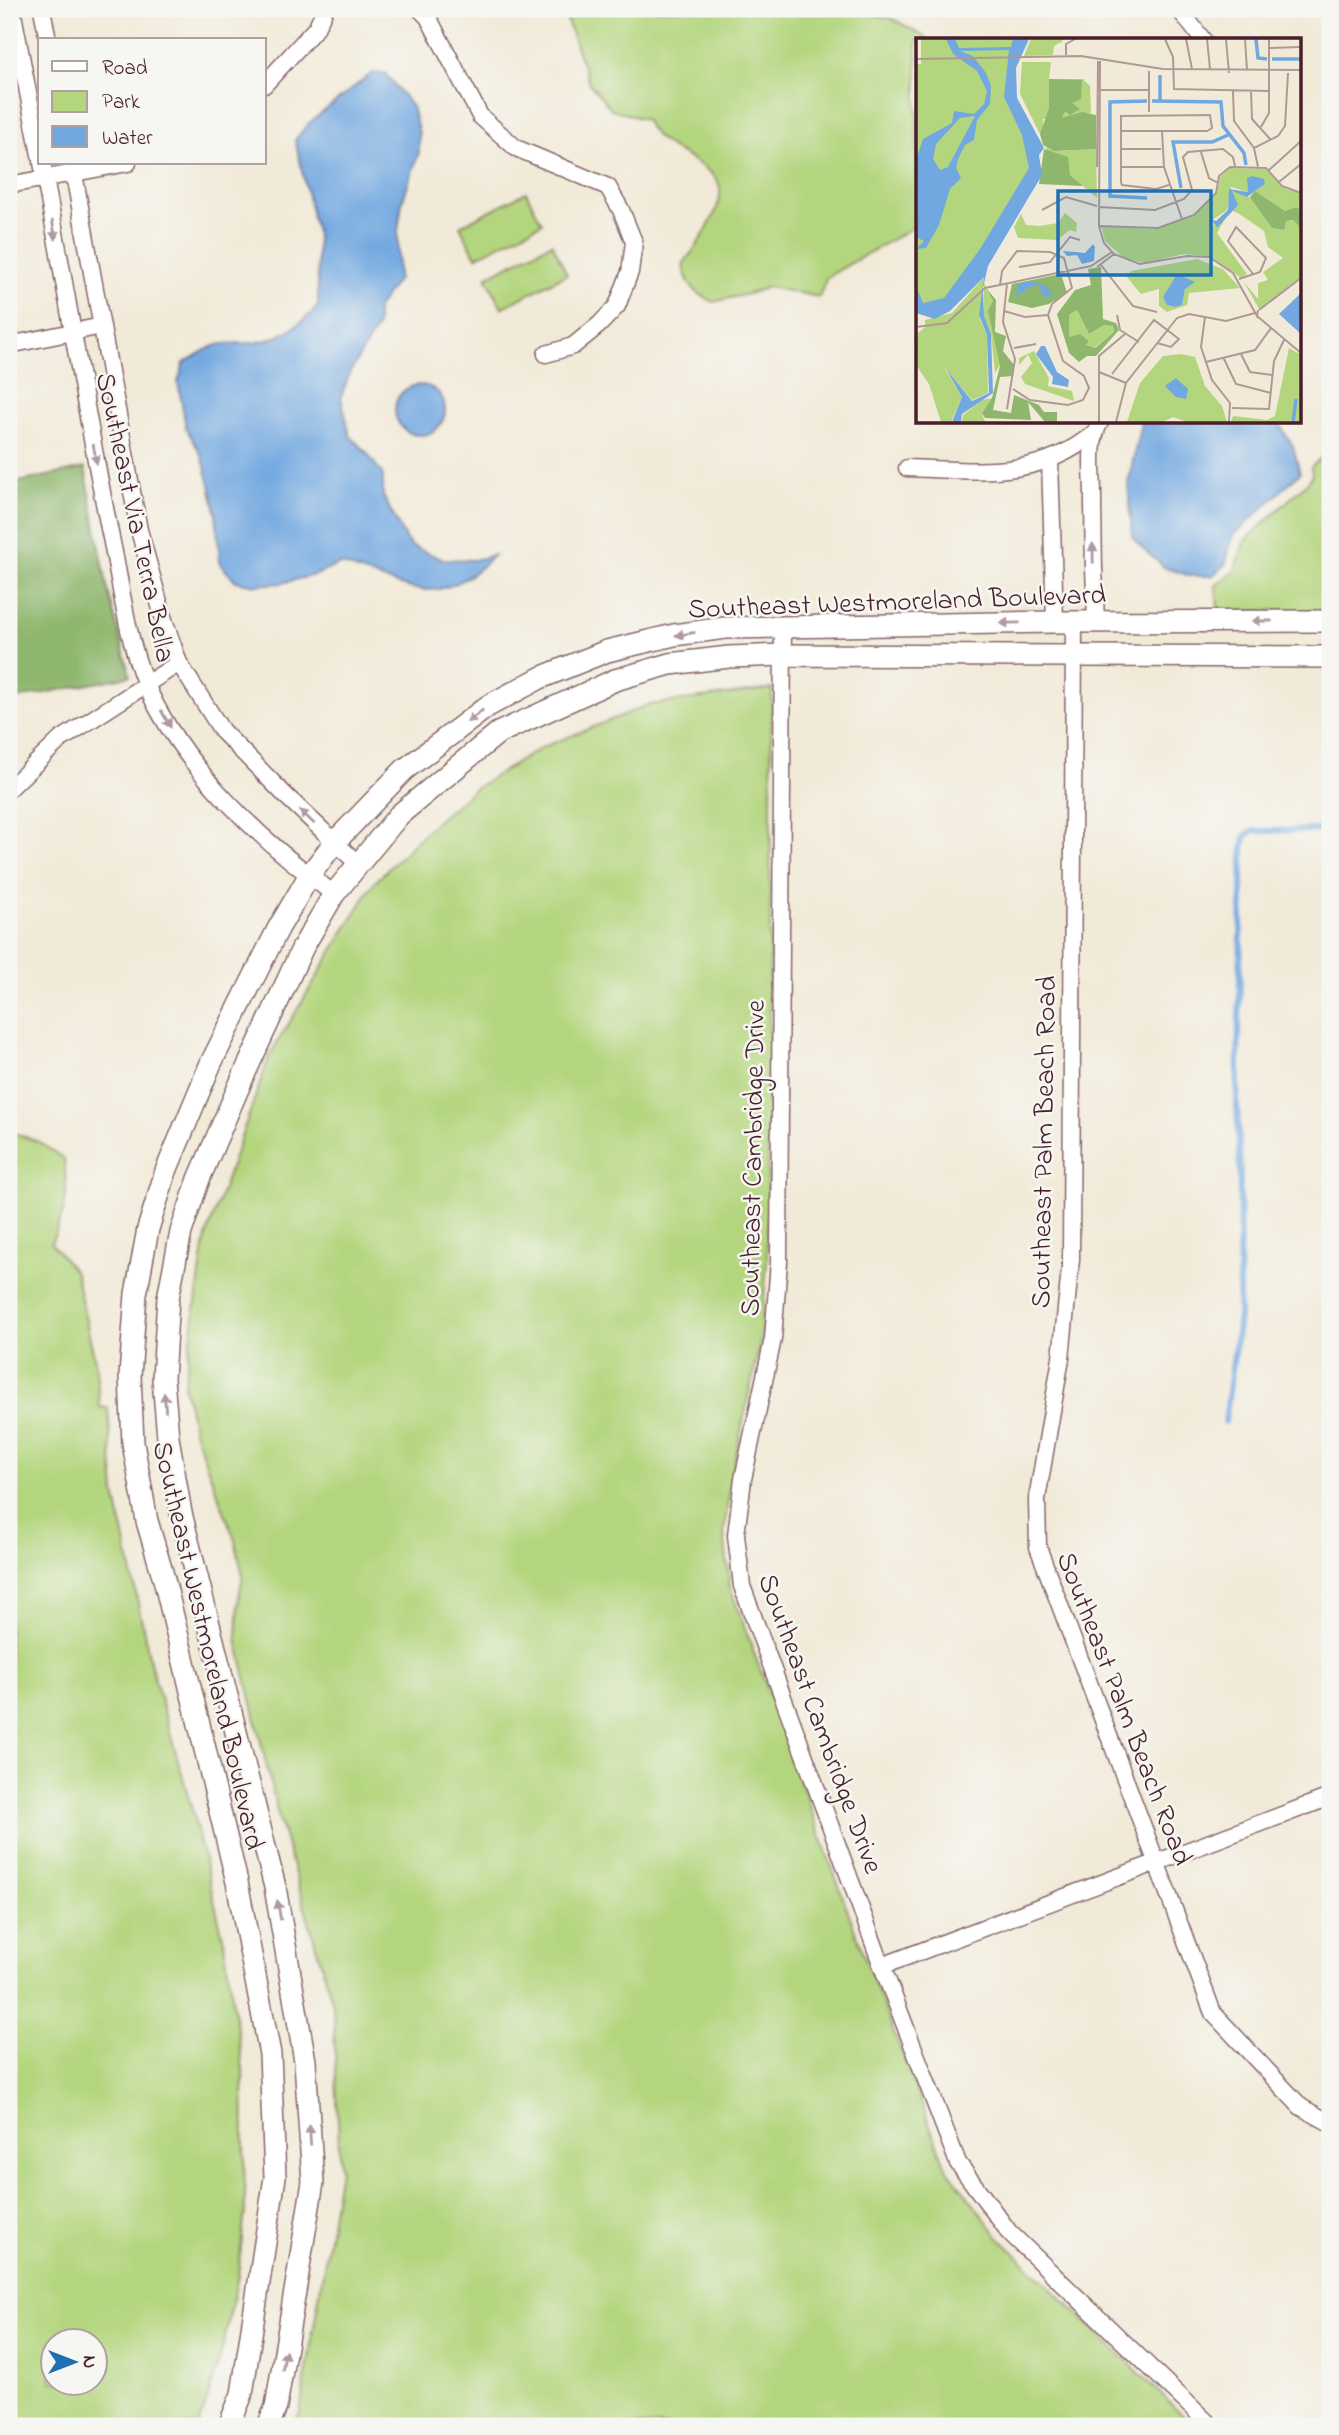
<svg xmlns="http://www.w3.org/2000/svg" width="1339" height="2435" font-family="'Indie Flower',sans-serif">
	<rect width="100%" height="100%" fill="#f6f6f2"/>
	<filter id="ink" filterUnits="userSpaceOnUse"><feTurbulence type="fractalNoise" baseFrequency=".0143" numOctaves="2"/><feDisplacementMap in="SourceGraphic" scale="14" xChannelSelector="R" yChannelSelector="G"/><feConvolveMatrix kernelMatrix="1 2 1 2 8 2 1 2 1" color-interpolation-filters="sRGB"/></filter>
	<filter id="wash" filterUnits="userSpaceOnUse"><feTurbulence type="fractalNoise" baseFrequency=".00686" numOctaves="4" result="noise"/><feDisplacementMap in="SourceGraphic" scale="28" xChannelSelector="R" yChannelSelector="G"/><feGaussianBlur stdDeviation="1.57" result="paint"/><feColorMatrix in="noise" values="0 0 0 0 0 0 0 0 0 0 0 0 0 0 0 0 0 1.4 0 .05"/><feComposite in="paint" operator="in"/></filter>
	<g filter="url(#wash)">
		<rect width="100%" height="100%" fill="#f2ead8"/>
		<path fill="#b3d57d" stroke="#7e7a54" stroke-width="2" fill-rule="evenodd" d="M563 9H851L893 19 930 40H917V225L827 277 819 297 768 287 748 294 713 302C694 292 687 286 683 264 695 249 729 202 718 182 710 168 688 158 675 150 662 141 651 135 646 120L611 109 589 83Z
			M526 192 542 223 476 257 460 226Z
			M552 243 567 274 502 308 486 277Z
			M1330 449V610L1218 611 1216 585 1235 571 1244 542 1309 481 1312 474 1311 467Z
			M772 689 767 1262 761 1338 731 1478 724 1533 730 1587 866 1961 946 2167 1000 2239 1160 2393 1192 2426H295L300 2412 340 2169 333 2004 279 1819 237 1639 239 1596 243 1576 235 1540 195 1434 184 1386 205 1240 270 1055 372 885 430 827 474 789 541 748 648 705Z
			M9 1131 39 1142 64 1159C68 1199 67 1206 51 1243L75 1272 95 1361 100 1407 108 1408 115 1493 151 1666 192 1810 223 1937 243 2069 245 2210 238 2276 221 2355 199 2426H9ZM52 2340H94V2382H52Z"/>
		<path fill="#8eb66c" stroke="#6c6a4c" stroke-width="2" d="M85 468 108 591 130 676 9 700V484Z"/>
		<path fill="#72a8e0" stroke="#5e6486" stroke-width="2" d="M372 73H385L412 107 419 134V152L402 202 398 230V279L377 308V327L350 372 341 397 350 436 366 452 383 475V496L405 538 411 546 442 559 474 560 494 555C435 614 407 585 340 564L318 574 282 583 256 585 236 581 220 564 216 512 210 485 202 456 186 428 178 382 184 363C195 356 206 348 218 345 229 342 241 344 252 343 279 340 300 326 318 306L317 237 295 140 309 123Z
			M395 410a25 25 0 1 1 50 0a25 25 0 1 1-50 0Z
			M1141 422H1278L1293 446 1300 473 1233 536 1225 565 1212 576H1190L1164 567 1139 545 1132 536 1128 484Z"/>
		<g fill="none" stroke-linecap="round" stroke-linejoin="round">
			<path stroke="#72a8e0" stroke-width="6" d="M1225 1422 1239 1316 1240 1171 1237 1105 1243 845 1246 835 1253 831 1330 830"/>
		</g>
	</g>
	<g filter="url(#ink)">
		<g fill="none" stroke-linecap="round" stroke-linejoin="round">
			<defs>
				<path id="minor" d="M12 9 40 155
					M42 9 48 40
					M420 9 428 17 480 116 516 148 608 187 621 210 634 242 630 272 617 306 599 325 573 346 546 354
					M1179 9 1203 40
					M264 85 316 28 325 9
					M42 163C66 286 85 410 110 533 121 582 126 636 145 682 180 766 262 842 334 894
					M72 163 139 530 164 620 179 663 222 731 286 796 357 863
					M9 185 128 163
					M9 345 102 326
					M1050 460 1055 622
					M907 468C976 470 1037 481 1094 433
					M1074 622 1071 1259 1061 1358 1037 1499 1038 1547 1213 2013 1301 2107 1330 2123
					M1096 622C1094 580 1093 538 1093 496 1093 472 1088 444 1100 422
					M783 626 779 1262 773 1339 743 1479 736 1535 742 1586 882 1966 958 2163 1009 2232 1211 2426
					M9 789 60 740 179 663
					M882 1966 1330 1797"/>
				<path id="tertiary" d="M229 2426 242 2394 275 2177 270 2054 237 1882 164 1579 147 1521 133 1443 130 1376 136 1294 148 1229 166 1171 211 1063 278 929 309 876 334 843 404 770 488 706 540 678 607 651 674 635 725 628 1055 622 1330 621
					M268 2426 276 2407 313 2182 305 2061 275 1887 181 1513 168 1437 163 1379 168 1298 181 1232 199 1179 243 1077 303 947 334 894 399 815 498 733 615 680 670 664 729 657 784 655 1330 657"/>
			</defs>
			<use href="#minor" stroke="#856668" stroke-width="19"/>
			<use href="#tertiary" stroke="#856668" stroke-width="24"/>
			<use href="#minor" stroke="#fff" stroke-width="16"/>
			<use href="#tertiary" stroke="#fff" stroke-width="21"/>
		</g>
		<defs><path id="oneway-solid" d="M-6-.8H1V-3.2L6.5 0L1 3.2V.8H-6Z" transform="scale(1.75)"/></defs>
		<g fill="#ae9aa0">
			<use href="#oneway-solid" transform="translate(54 230) rotate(80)"/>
			<use href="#oneway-solid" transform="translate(95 454) rotate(79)"/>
			<use href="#oneway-solid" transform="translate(1093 553) rotate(-91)"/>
			<use href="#oneway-solid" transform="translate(1262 621) rotate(180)"/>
			<use href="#oneway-solid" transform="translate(1010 623) rotate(179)"/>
			<use href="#oneway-solid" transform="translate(685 634) rotate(171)"/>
			<use href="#oneway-solid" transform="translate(475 716) rotate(142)"/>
			<use href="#oneway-solid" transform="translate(166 719) rotate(61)"/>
			<use href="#oneway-solid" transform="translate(307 817) rotate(-136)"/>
			<use href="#oneway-solid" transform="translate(165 1402) rotate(-94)"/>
			<use href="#oneway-solid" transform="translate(279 1910) rotate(-100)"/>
			<use href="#oneway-solid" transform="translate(310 2135) rotate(-94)"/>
			<use href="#oneway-solid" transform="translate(284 2360) rotate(-81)"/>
		</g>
	</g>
	<g text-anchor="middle" stroke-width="5" stroke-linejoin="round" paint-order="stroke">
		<g font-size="28" fill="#4a1f2b" stroke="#f6f6f2">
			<text transform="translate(137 517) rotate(78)" y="10">Southeast Via Terra Bella</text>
			<text transform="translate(897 600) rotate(-2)" y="10">Southeast Westmoreland Boulevard</text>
			<text transform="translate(1042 1142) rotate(-89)" y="10">Southeast Palm Beach Road</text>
			<text transform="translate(751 1158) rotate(-89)" y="10">Southeast Cambridge Drive</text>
			<text transform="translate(210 1645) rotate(77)" y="10">Southeast Westmoreland Boulevard</text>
			<text transform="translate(1126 1708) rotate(69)" y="10">Southeast Palm Beach Road</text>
			<text transform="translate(822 1723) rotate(70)" y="10">Southeast Cambridge Drive</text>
		</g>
	</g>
	<g transform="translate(916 38)">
		<rect width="385" height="385" fill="#f2ead8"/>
		<path d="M5 1H105L94 56 113 98 118 134 28 270 0 263V26H5ZM115 1H145L147 3 138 8 137 17 108 18ZM106 24H135L133 41H167L174 48 175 75H163L159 83 127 81V97L124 96 104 56ZM129 109 141 113 180 111 181 160 154 137 151 119 133 115ZM314 130 349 131 370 151 385 155V172L380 169 369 173 339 153 349 146 342 140 332 154 315 149 311 172 295 183 301 190 314 173 317 153 338 161 356 190 367 192 370 183 377 182 385 190V239L343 271 328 244 342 261V245L352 242 347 234 367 220 352 209 348 193 322 175 314 172 301 195 331 236 325 240 293 218 268 216 229 225 208 220 189 203 185 188 238 191 278 177 301 155 304 139ZM149 175 161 185 160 194 154 192 141 202 102 200 98 189 105 176 110 187 123 188 142 185ZM281 221 307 231 324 250 273 255 271 267 251 274 243 268V251L225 256 210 238 215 233ZM261 237 278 244 269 250 266 267 259 269 251 267 247 259ZM68 239 64 281 71 297 72 355 56 362 28 329 46 359 35 384H25L13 346 0 327V297L9 289V282L36 275ZM68 245 77 263 74 280 84 327 79 335 75 296 68 279ZM161 272 173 296 188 287 197 288 198 294 178 310 170 307 173 303 164 297 153 299V277ZM373 310 385 317V384H315L317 378 351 382 359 378ZM118 313 133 340 132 348 156 353 158 363 109 346 105 339 116 325 112 317 103 327V320ZM265 316 279 319 289 348 306 368 311 384H271L257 379 247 384H211L224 345 247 318ZM76 360 66 375 69 384H46L47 377 66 362Z" fill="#b3d57d" fill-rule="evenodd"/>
		<path d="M133 41 166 42 165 61 156 65 164 71 154 77 149 73 146 80 166 74 180 77V111L138 113 127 107 124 96 133 70ZM128 111 152 119 154 137 167 148 123 146ZM339 153 369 173 380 169 385 172V190L377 182 370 183 368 192 356 190 334 159ZM185 229 187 281 200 285 203 292 180 318H171L163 324 153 315 141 276 159 252 175 247 172 231ZM161 272 173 296 188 287 197 288 198 294 179 310 170 307 173 303 164 296 153 299V277ZM145 236 151 255 133 266 116 270 92 264 96 246ZM71 251 80 262 79 294 90 298 87 313 98 327 97 338 84 339 77 372 95 375 98 357 123 367 128 374H141V384H129L112 364 115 382 69 380 66 375 76 360 84 328 72 273 77 263Z" fill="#8eb66c" fill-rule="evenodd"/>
		<path d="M30 1H39L43 10 95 9 97 1H113L100 30 101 60 128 110 123 117 126 137 72 228 67 250 68 278 75 296 77 355 46 376 45 384H36L46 359 30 331 56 363 73 355 71 297 63 277 68 239 34 273 19 281 0 275V248L7 265 28 260 64 211 113 130 106 97 88 59 93 12 44 13 57 18 70 35 75 48 74 66 61 82 58 102 49 107 42 121 40 130 45 140 34 151 23 187 10 210 0 211 8 203 0 199V122L7 101 36 85 38 73 58 76 68 66 71 53 61 33 37 16ZM59 78 32 129 24 132 17 121 20 106 44 80ZM336 138 348 141 349 146 331 159 316 153 322 167 301 190 295 181 300 183 312 172 313 151 332 154 331 140ZM177 206 179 209 178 223 166 226 161 217 151 218 147 213 169 215ZM261 236 279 244 269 251 266 267 259 269 251 267 247 259ZM115 243 130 248 137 257 128 259 123 248H116L100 258 102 246ZM385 255V296L363 276ZM125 308H129L141 334 153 342 152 349 136 346 137 339 120 316ZM260 340 272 351 270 361 260 359 249 348Z" fill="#72a8e0" fill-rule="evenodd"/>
		<path fill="none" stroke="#72a8e0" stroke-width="3.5" d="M340 1 342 20 351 21M356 21H385M231 63 194 64V158L231 160M236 63 305 64 307 88 328 115 330 127M244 63V37M265 150 257 104H296L312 97M377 384 380 361"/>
		<path fill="none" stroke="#af9993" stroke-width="2" d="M249 1 257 19 258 51 353 53M270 1 276 31M291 1 294 31M310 1 313 35M329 1 331 32M354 10 385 9M150 17V6L159 1M0 21 165 18 247 31 385 32M184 23 183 188 188 205 198 216 224 226 271 218 293 219 317 235 341 278 342 272M184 52H233M317 53 318 83 338 110 342 129M335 53 336 81 355 102M233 74V33M345 89 353 75V1M205 93H291L296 90 294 77 205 78V144L206 147 240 151 253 147M246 93 248 129 266 181M338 110 362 98 369 88 372 35M205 111H245M285 114 293 140 302 145M181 129 182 23M205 129H248M353 132 385 103M363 144 385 126M183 169 239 172 268 161 276 152 267 119 272 114 307 111 317 119 319 128M126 172 150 159 181 168M184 188 242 190 278 177 300 155 303 138 314 129 350 130 366 148 385 155M185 227 217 268 241 274M103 229 134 224 154 199 164 202M181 229 198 216M323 241 344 234 350 220 320 189 312 203 337 236M84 247 86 233 101 213 134 214 148 220 156 250 136 266 132 277 147 323 168 338 173 350 167 362 152 367 114 362 97 351M343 272 385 240M88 273 109 279 132 277M201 277 204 292 223 304M341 278 385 315M289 279 285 309 296 342 314 365 313 384M0 289 31 285 69 250 175 228 196 214M98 310 120 306M325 316 334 334 356 337M307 319 320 346 355 355M290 324 339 312 355 290M183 334 210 345M196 336 238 282 263 301 255 309 241 305M316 370 353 371 358 323 368 302M91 371 99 321 87 284 91 246M183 384V318L209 296M200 384 210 345 261 280 273 276 310 283 339 275"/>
		<path fill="#1f6fb2" fill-opacity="0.15" stroke="#1f6fb2" stroke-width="3.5" d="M142 153H295V237H142Z"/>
		<rect width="385" height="385" fill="none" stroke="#4a1f2b" stroke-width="3.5"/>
	</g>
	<rect width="1339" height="2435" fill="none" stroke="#f6f6f2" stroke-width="35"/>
	<rect x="38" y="38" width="228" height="126" fill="#f6f6f2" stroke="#b1a0a2" stroke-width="2"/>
	<rect x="52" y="61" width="35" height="10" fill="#ffffff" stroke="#b1a0a2" stroke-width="2"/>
	<text x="102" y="74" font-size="21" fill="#4a1f2b">Road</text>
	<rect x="52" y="91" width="35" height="21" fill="#b3d57d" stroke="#b1a0a2" stroke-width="2"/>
	<text x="102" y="108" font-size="21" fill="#4a1f2b">Park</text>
	<rect x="52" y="126" width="35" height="21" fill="#72a8e0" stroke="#b1a0a2" stroke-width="2"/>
	<text x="102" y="144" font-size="21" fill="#4a1f2b">Water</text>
	<g transform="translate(74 2362) rotate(90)"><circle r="33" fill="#f6f6f2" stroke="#b1a0a2" stroke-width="2"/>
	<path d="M0-5L12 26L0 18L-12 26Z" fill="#1f6fb2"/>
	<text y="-10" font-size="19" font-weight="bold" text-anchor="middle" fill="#4a1f2b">N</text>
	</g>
</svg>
